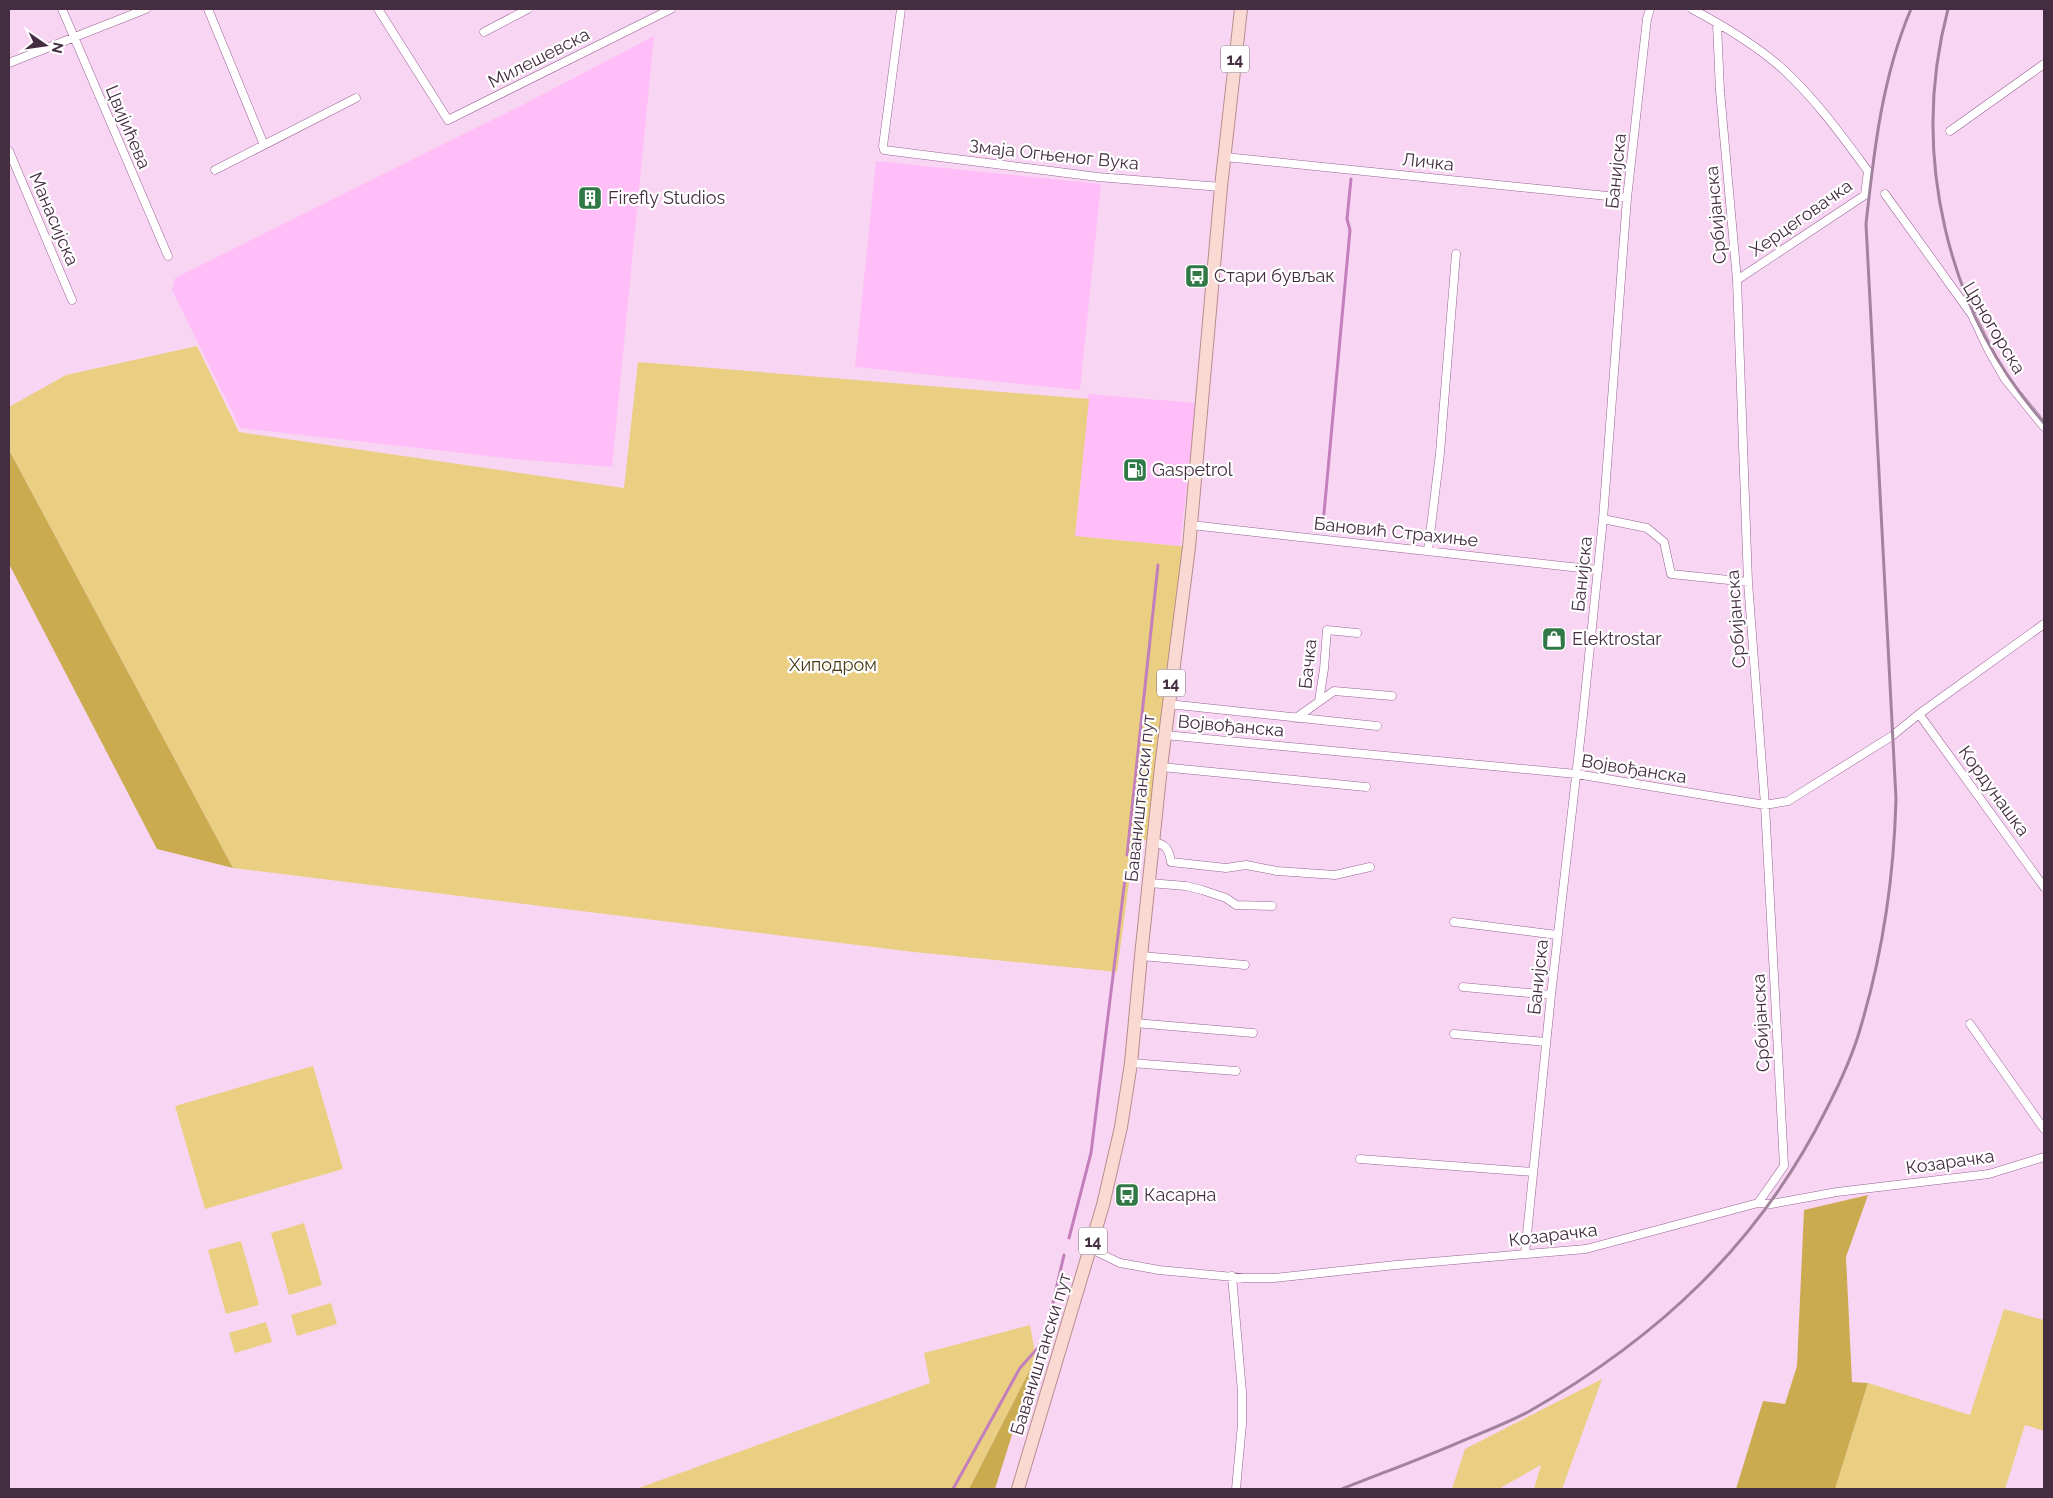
<svg xmlns="http://www.w3.org/2000/svg" width="2053" height="1498" font-family="Raleway,sans-serif">
	<rect width="100%" height="100%" fill="#f9d5f4"/>
	<path fill="#ffbef7" d="M654 36 612 467 514 459 240 428 172 290 175 278 528 102Z
		M876 161 1101 184 1080 390 855 367Z
		M1088 394 1196 403 1180 546 1074 536Z"/>
	<path fill="#eacf83" d="M197 346 239 432 624 488 638 362 1089 399 1075 536 1189 547 1153 842 1135 838 1117 972 914 952 233 868 9 450V407L66 375Z
		M313 1066 343 1169 205 1209 175 1106Z
		M304 1223 322 1285 289 1295 271 1233Z
		M241 1241 259 1305 226 1314 208 1250Z
		M331 1303 337 1324 297 1336 291 1315Z
		M2004 1309 2044 1320V1431L2025 1425 2005 1489H1835L1868 1383 1970 1415Z
		M266 1322 272 1342 235 1353 229 1333Z
		M1030 1325 1036 1358 969 1489H636L930 1383 924 1353Z
		M1602 1379 1562 1489H1534L1541 1465 1502 1487 1501 1489H1452L1465 1449Z"/>
	<path fill="#caab50" d="M9 450 233 868 157 849 9 564Z
		M1868 1195 1846 1257 1852 1382 1868 1383 1835 1489H1736L1763 1401 1785 1404 1797 1366 1804 1210Z
		M1036 1358 995 1489H969Z"/>
	<g fill="none" stroke-linecap="round" stroke-linejoin="round">
		<path stroke="#c37fbc" stroke-width="3" d="M1323 524 1350 230 1347 219 1351 179
			M1127 855 1158 565
			M1069 1238 1091 1153 1126 871
			M953 1489 1020 1368 1044 1341 1064 1255"/>
		<defs>
			<path id="street" d="M62 9 168 256
				M208 9 264 145
				M378 9 448 120 671 9
				M901 9 883 146 884 150 1098 177 1221 187
				M1692 9C1724 26 1758 46 1785 71 1817 101 1842 136 1868 171L1865 195 1737 280
				M1717 24 1720 91 1737 280 1748 582 1765 805 1784 1166 1758 1203
				M484 32 528 9
				M9 63 146 9
				M1950 131 2044 64
				M9 151 72 300
				M1225 157 1627 198
				M215 170 356 98
				M1885 194 1972 315 1989 351 2005 379 2044 427
				M1603 519 1647 528 1664 542 1671 574 1748 582
				M1191 525 1598 570
				M1428 551 1440 453 1456 254
				M1319 701 1324 669 1327 630 1357 633
				M1168 704 1377 726
				M1919 714 2044 887
				M1296 718 1334 691 1392 696
				M1165 735 1576 774 1765 805 1788 801 1892 736 1919 714 2044 624
				M1161 767 1366 787
				M1153 842C1166 844 1169 849 1171 862L1226 868 1246 865 1277 871 1335 875 1370 867
				M1149 883 1186 886 1202 890 1226 898 1236 905 1272 906
				M1454 922 1557 935
				M1141 956 1245 965
				M1463 987 1551 995
				M1135 1023 1253 1033
				M1970 1024 2044 1129
				M1454 1034 1546 1042
				M1131 1063 1236 1071
				M1360 1159 1533 1172
				M1091 1249 1120 1263 1159 1270 1244 1278H1274L1396 1265 1586 1249 1758 1203 1771 1204 1837 1192 1989 1174 2044 1157
				M1525 1254 1551 995 1583 715 1603 519 1627 198 1647 19 1650 9
				M1232 1276 1242 1392V1424L1236 1489"/>
			<path id="primary" d="M1018 1489 1103 1205 1121 1127 1131 1063 1141 956 1161 767 1189 547 1221 187 1241 9"/>
		</defs>
		<use href="#street" stroke="#986392" stroke-width="9"/>
		<use href="#primary" stroke="#b88d8d" stroke-width="14"/>
		<use href="#street" stroke="#fff" stroke-width="8"/>
		<use href="#primary" stroke="#fad9d3" stroke-width="12"/>
		<path stroke="#a1839d" stroke-width="3" d="M1948 9C1910 153 1946 311 2044 423
			M1342 1489C1382 1473 1423 1458 1462 1441 1484 1432 1507 1423 1528 1412 1658 1338 1759 1244 1826 1110 1840 1083 1853 1055 1861 1026 1883 952 1894 876 1896 799L1866 224C1874 151 1882 77 1911 9"/>
	</g>
	<defs>
		<symbol id="building-square" viewBox="-11 -11 22 22"><rect x="-9" y="-9" width="18" height="18" rx="4" fill="#307946" stroke="#fff"/><path d="M-4-6H4V6H1V3H-1V6H-4ZM-2.5-4.3h1.7v1.8h-1.7ZM.8-4.3h1.7v1.8H.8ZM-2.5-1h1.7V.8h-1.7ZM.8-1h1.7V.8H.8Z" fill="#fff"/></symbol>
		<symbol id="bus-square" viewBox="-11 -11 22 22"><rect x="-9" y="-9" width="18" height="18" rx="4" fill="#307946" stroke="#fff"/><path d="M-5-6H5V4H4V6H2V4H-2V6H-4V4H-5ZM-3.5-4V0h7V-4ZM-3.5 1.2v1.5H-2V1.2ZM2 1.2v1.5H3.5V1.2Z" fill="#fff"/></symbol>
		<symbol id="fuel-square" viewBox="-11 -11 22 22"><rect x="-9" y="-9" width="18" height="18" rx="4" fill="#307946" stroke="#fff"/><path d="M-5.5-6h7V0h2V4h1.3V-2.5L3-4.5l.8-.8L6-3V5H2.5V1h-1V6h-7ZM-4.2-4.7v3.2H.2V-4.7Z" fill="#fff"/></symbol>
		<symbol id="shop-square" viewBox="-11 -11 22 22"><rect x="-9" y="-9" width="18" height="18" rx="4" fill="#307946" stroke="#fff"/><path d="M-5-2.5h2.3a2.7 3.5 0 0 1 5.4 0H5L5.5 6h-11ZM-1.5-2.5h3a1.5 2.3 0 0 0-3 0Z" fill="#fff"/></symbol>
	</defs>
	<g fill-rule="evenodd">
		<use href="#building-square" x="576" y="184" width="28" height="28"/>
		<use href="#bus-square" x="1183" y="262" width="28" height="28"/>
		<use href="#fuel-square" x="1121" y="456" width="28" height="28"/>
		<use href="#shop-square" x="1540" y="625" width="28" height="28"/>
		<use href="#bus-square" x="1113" y="1181" width="28" height="28"/>
	</g>
	<g text-anchor="middle" stroke-width="4.5" stroke-linejoin="round" paint-order="stroke">
		<g fill="#fff" stroke="#7c6c7a" stroke-width="1">
			<rect x="1221" y="45.5" width="28" height="27" rx="4"/>
			<rect x="1157" y="669.5" width="28" height="27" rx="4"/>
			<rect x="1079" y="1227.5" width="28" height="27" rx="4"/>
		</g>
		<g font-size="16" font-weight="bold" fill="#442d41">
			<text x="1235" y="65">14</text>
			<text x="1171" y="689">14</text>
			<text x="1093" y="1247">14</text>
		</g>
		<g font-size="18" fill="#442d41" stroke="#fff">
			<text transform="translate(539 58) rotate(-27)" y="6">Милешевска</text>
			<text transform="translate(128 127) rotate(67)" y="6">Цвијићева</text>
			<text transform="translate(1054 155) rotate(6)" y="6">Змаја Огњеног Вука</text>
			<text transform="translate(1428 162) rotate(6)" y="6">Личка</text>
			<text transform="translate(1616 171) rotate(-84)" y="6">Банијска</text>
			<text transform="translate(1716 215) rotate(-95)" y="6">Србијанска</text>
			<text transform="translate(1801 218) rotate(-35)" y="6">Херцеговачка</text>
			<text transform="translate(54 219) rotate(67)" y="6">Манасијска</text>
			<text transform="translate(1994 328) rotate(59)" y="6">Црногорска</text>
			<text transform="translate(1396 532) rotate(6)" y="6">Бановић Страхиње</text>
			<text transform="translate(1582 574) rotate(-84)" y="6">Банијска</text>
			<text transform="translate(1736 619) rotate(-94)" y="6">Србијанска</text>
			<text transform="translate(1308 664) rotate(-84)" y="6">Бачка</text>
			<text transform="translate(1231 726) rotate(5)" y="6">Војвођанска</text>
			<text transform="translate(1634 769) rotate(9)" y="6">Војвођанска</text>
			<text transform="translate(1994 791) rotate(54)" y="6">Кордунашка</text>
			<text transform="translate(1140 798) rotate(-84)" y="6">Баваништански пут</text>
			<text transform="translate(1538 977) rotate(-84)" y="6">Банијска</text>
			<text transform="translate(1761 1023) rotate(-93)" y="6">Србијанска</text>
			<text transform="translate(1950 1162) rotate(-8)" y="6">Козарачка</text>
			<text transform="translate(1553 1235) rotate(-7)" y="6">Козарачка</text>
			<text transform="translate(1041 1354) rotate(-73)" y="6">Баваништански пут</text>
		</g>
		<g font-size="18" fill="#442d41" stroke="#fff" text-anchor="start">
			<text x="608" y="204">Firefly Studios</text>
			<text x="1214" y="282">Стари бувљак</text>
			<text x="1152" y="476">Gaspetrol</text>
			<text x="1572" y="645">Elektrostar</text>
			<text x="1144" y="1201">Касарна</text>
		</g>
		<g font-size="18" fill="#473a13" stroke="#fff">
			<text x="833" y="671">Хиподром</text>
		</g>
	</g>
	<rect width="2053" height="1498" fill="none" stroke="#442d41" stroke-width="20"/>
	<g transform="translate(45 45) rotate(103)" stroke="#ffffff" stroke-width="4" paint-order="stroke">
	<path d="M0-4L9 19L0 12L-9 19Z" fill="#442d41"/>
	<text y="-8" font-size="14" font-weight="bold" text-anchor="middle" fill="#442d41">N</text>
	</g>
</svg>
